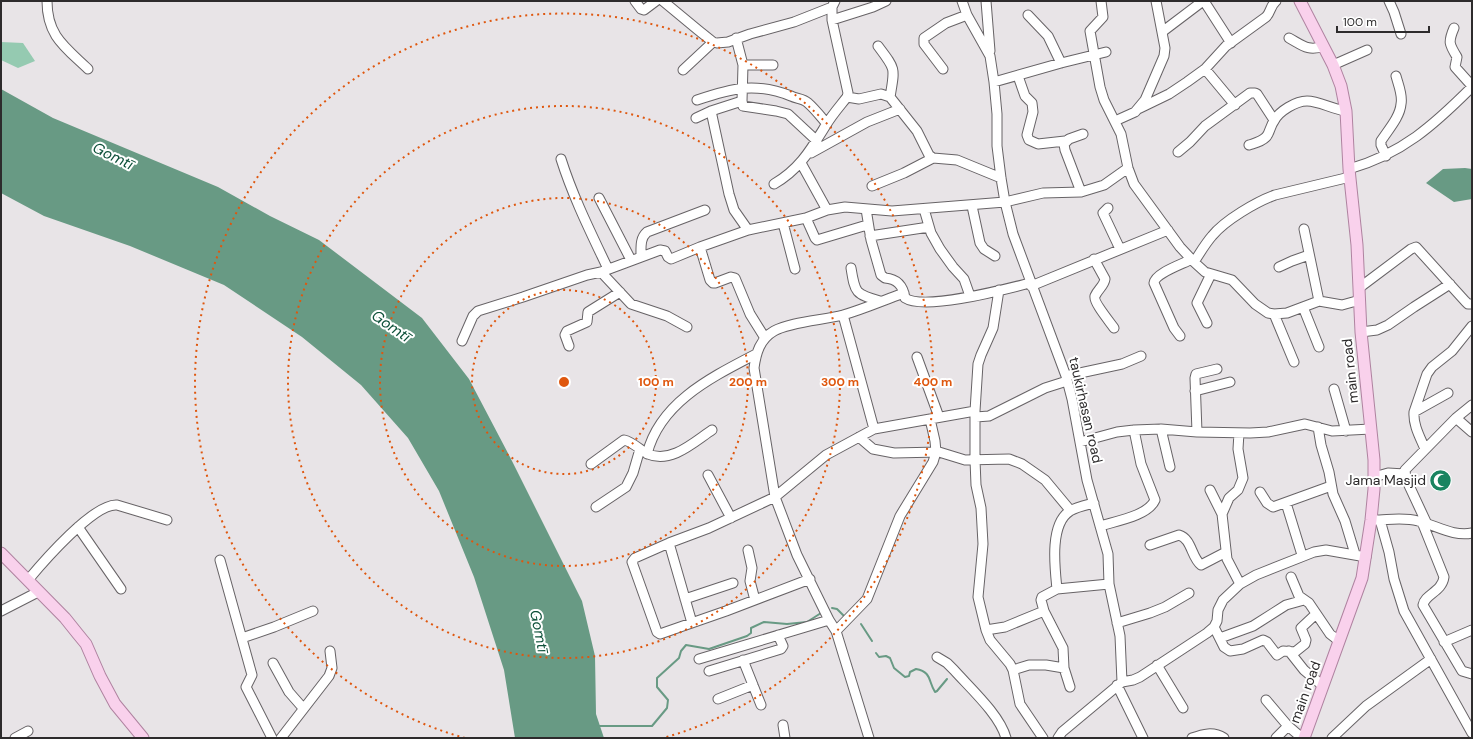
<svg xmlns="http://www.w3.org/2000/svg" width="1473" height="739" font-family="'DM Sans',sans-serif">
	<rect width="100%" height="100%" fill="#e8e4e7"/>
	<path fill="#95cab1" d="M1 42 23 43 35 61 18 68 1 60Z"/>
	<path fill="#689a84" d="M1 89 53 118 218 187 270 216 319 240 422 318 469 379 510 457 582 601 595 656 596 714 604 738H515L504 670 474 577 439 491 408 438 361 385 302 337 224 285 130 246 44 216 1 193Z
		M1465 168 1472 169V199L1454 202 1426 183 1443 169Z"/>
	<g fill="none" stroke-linecap="round" stroke-linejoin="round">
		<path stroke="#689a84" stroke-width="2" d="M832 608 837 609 844 616
			M861 624 872 641
			M876 653 879 657 886 656 890 658 894 668 905 677 909 676 910 672 916 669C932 672 928 681 935 692L937 691 947 679
			M598 726H652L667 708 668 700 657 687V678L679 658 681 651 686 645 709 649 747 636 751 633V628L764 622 787 624 807 622 821 613"/>
		<defs>
			<path id="minor" d="M47 1C47 36 65 47 88 69
				M635 1 641 9 644 10 656 1
				M663 1 698 30 713 42 717 43 728 42 750 34 794 22 832 7
				M962 1 967 15 990 56 994 82 997 114V146L1001 178 1005 202 1013 234 1066 376 1072 399 1087 480 1108 554 1109 584 1120 636 1122 682 1062 732 1058 738
				M986 1 990 51
				M1101 1 1103 17 1090 31 1100 87 1104 100 1121 134 1128 168 1134 184 1180 247 1194 262 1205 272 1232 280 1255 304 1268 313 1274 314 1287 313 1319 301 1342 305 1360 300
				M1204 1 1231 43
				M1389 1 1394 12 1401 34
				M1028 15 1048 36 1061 63
				M832 20 873 7 886 1
				M1454 28C1448 42 1449 44 1457 57L1455 67 1472 86
				M1162 32 1203 1
				M736 38 743 65 742 101 743 106 776 111 788 114 817 141
				M1289 38C1302 45 1309 52 1323 46
				M878 46C896 70 895 67 890 97
				M743 65H773
				M1333 65 1367 50
				M943 69 924 44V38L946 23 967 15
				M1205 69 1235 105
				M683 70 713 42
				M1018 76 1025 96 1032 103 1033 112 1027 135 1029 140 1038 144 1065 141
				M994 82 1061 63 1106 52
				M847 97 859 99 881 94 890 97 917 131 929 155 933 158 957 160 1001 178
				M697 100C733 88 755 82 791 96 797 99 803 98 808 103 815 109 821 117 827 124
				M1138 109 1169 94 1187 82 1205 69 1226 46 1266 17C1271 12 1270 6 1276 1
				M711 111 729 194 734 210 748 230
				M696 118 711 111 742 101
				M1115 121 1135 112 1145 100 1164 56 1165 48 1156 1
				M1249 145C1255 143 1261 142 1266 137 1270 133 1270 126 1274 121 1279 111 1296 101 1307 101 1319 101 1332 109 1346 111
				M1178 152 1190 142 1205 126 1250 93H1255L1257 94 1274 120
				M811 153 867 122 900 109
				M1386 156 1381 145V141C1388 130 1400 117 1401 104 1403 95 1398 84 1396 76
				M561 159C573 197 591 233 608 269
				M801 163 827 210
				M1349 169C1402 154 1434 125 1472 87
				M774 184C800 169 811 149 826 125 832 115 840 106 847 97L848 93 832 20V7L835 1
				M872 186 904 173 933 158
				M1081 192 1065 150 1064 144 1069 139 1083 134
				M599 198 631 260
				M972 206 980 243 984 249 995 256
				M1108 208 1103 213 1120 249
				M866 209 871 240 881 275 885 278C897 279 903 285 905 298 925 311 1006 289 1030 283
				M924 209 931 233 940 249 953 267 964 279 970 296
				M806 218 815 238 817 240 867 225
				M783 223 795 269
				M1304 229 1319 301
				M870 236 929 227
				M700 247 710 280 713 283H715L731 277 735 278 750 314 765 338
				M641 256C641 247 640 238 647 232L705 210
				M1094 259 1105 279C1104 286 1098 289 1095 296 1093 302 1110 322 1114 328
				M1194 262C1200 253 1205 244 1212 236 1225 220 1256 202 1275 195L1350 177
				M1279 267 1292 261 1309 255
				M851 268C855 293 855 294 880 301
				M601 272 631 304 667 316 687 327
				M1031 286 1168 230
				M1359 288 1411 249 1416 247 1465 301 1468 304H1472
				M999 290 993 328 981 355 978 364 975 411V460L976 485 981 508 983 544 978 597 986 630 990 640 1010 664 1013 670 1020 704 1043 738
				M1303 307 1319 347
				M1274 314 1294 362
				M843 315 874 429
				M1207 323 1197 303 1211 274
				M1361 332 1377 330 1388 325 1414 307 1450 284
				M1180 336 1174 328 1154 283C1155 273 1183 264 1192 259
				M462 341 473 316 478 311 523 297 587 275 601 272 660 250 665 251 668 257 671 259 700 247 748 230 806 218 827 210 845 207 892 211 1005 202 1043 193 1081 192 1104 185 1128 168
				M569 346 565 335 567 331 587 322 588 312 620 292
				M917 357 939 417
				M1066 376 1122 364 1141 356
				M1334 389 1346 431
				M1195 391 1230 382
				M1414 412 1448 393
				M976 417 989 416 1045 388 1067 381
				M1456 418 1472 432
				M1318 427 1321 445 1329 472 1333 494 1345 521 1355 554
				M1161 429 1170 467
				M1197 432 1195 378 1196 374 1217 369
				M859 437 873 449 894 453 939 452 965 460 1009 459 1022 464 1045 480 1070 510
				M1080 442 1117 432 1134 430 1161 429 1197 432 1250 433 1268 432 1305 424 1332 431 1371 429
				M1425 449C1420 437 1413 425 1414 412L1427 374 1432 367 1452 351 1472 326
				M647 454C660 402 712 377 756 354
				M591 464 624 440C633 442 640 450 648 454 671 464 694 442 712 430
				M708 475 731 518
				M1374 477 1388 473 1405 474
				M1210 490 1222 514 1227 559 1240 584
				M1260 492 1267 503 1273 507 1331 486
				M1286 503 1302 555
				M596 507 626 487 633 473 640 449
				M1222 514 1229 498 1238 490 1243 478 1238 449 1239 433
				M1374 520C1388 520 1404 517 1418 521 1436 525 1453 537 1472 533
				M1380 520 1389 552 1394 579 1404 611 1472 733
				M1422 522 1444 577C1442 592 1425 594 1423 605L1462 671 1472 674
				M1427 524 1406 479 1405 470 1456 418 1472 405
				M1100 526C1116 521 1148 516 1155 500L1141 464 1134 430
				M78 527 121 589
				M669 543 692 623
				M1150 545 1179 535C1192 539 1191 557 1201 565L1226 552
				M748 550 752 568 750 581 755 600
				M220 560 252 675 246 687 272 738
				M1291 577 1299 596 1309 603 1330 634 1339 641
				M810 579 726 611 660 634 657 632 632 562 635 558 669 543 709 528 775 497 826 455 874 429 975 411
				M28 580C43 562 94 503 117 505L167 520
				M1057 589C1055 569 1049 524 1070 511 1076 507 1086 505 1094 503
				M685 599 733 583
				M1 611 38 592
				M1117 623 1150 613 1165 607 1189 593
				M1214 627 1224 647 1230 651 1243 649 1263 640 1267 642 1277 655 1283 651 1295 652 1305 644 1306 640 1301 628 1316 614
				M986 630 1005 627 1044 611
				M836 631 867 599 900 516 933 462 936 452 935 441 930 419
				M242 638 274 627 313 611
				M1220 638 1253 626 1286 605 1304 600
				M1444 642 1472 630
				M1289 651 1304 670 1323 686
				M937 657 947 663 954 670C970 688 1000 715 1006 738
				M699 659 829 620
				M743 660 761 705
				M273 663 289 692 303 708
				M1157 665 1183 708
				M1013 670 1029 665H1046L1064 668
				M709 671 781 649 783 646 778 635
				M1122 682 1133 680 1140 677 1207 633 1214 627 1217 621 1218 610 1223 600 1240 584 1256 575 1314 552 1326 550 1366 557
				M1117 685 1143 738
				M1070 687 1064 668 1063 648 1044 611 1041 600 1042 597 1057 589 1109 584
				M718 699 753 685
				M1266 700 1288 726 1302 738
				M783 725 785 738
				M15 738 28 731
				M281 738 329 676 332 668 330 651
				M869 738 836 631 829 620 797 555 775 497 754 368C756 353 760 339 774 331 790 322 824 320 843 315 864 309 884 300 904 293
				M1192 738C1203 734 1213 731 1224 738
				M1276 738 1288 726
				M1332 738 1366 706 1431 659"/>
			<path id="major" d="M1300 1 1333 65 1341 86 1346 111 1349 169 1357 245 1361 332 1374 460V489L1371 520 1362 578 1304 738
				M1 553 65 618 77 633 86 644 100 676 115 704 143 738"/>
		</defs>
		<use href="#minor" stroke="#676366" stroke-width="11"/>
		<use href="#major" stroke="#af83a0" stroke-width="13"/>
		<use href="#minor" stroke="#fff" stroke-width="9"/>
		<use href="#major" stroke="#f9d1ec" stroke-width="11"/>
	</g>
	<g fill="none" stroke="#df570e" stroke-width="2" stroke-dasharray="2 4">
		<circle cx="564" cy="382" r="92"/>
		<circle cx="564" cy="382" r="184"/>
		<circle cx="564" cy="382" r="276"/>
		<path d="M465 738A369 369 0 1 1 663 738"/>
	</g>
	<defs>
		<symbol id="mosque-disc" viewBox="-11 -11 22 22"><circle r="9.5" fill="#198460" stroke="#fff"/><path d="M3.5-4.9A6 6 0 1 0 3.5 4.9A5 5 0 1 1 3.5-4.9Z" fill="#fff"/></symbol>
	</defs>
	<g fill-rule="evenodd">
		<use href="#mosque-disc" x="1428" y="468" width="25" height="25"/>
	</g>
	<g text-anchor="middle" stroke-width="4" stroke-linejoin="round" paint-order="stroke">
		<g font-size="14" fill="#2d2b2c" stroke="#fff">
			<text transform="translate(1350 371) rotate(-96)" y="5">main road</text>
			<text transform="translate(1086 410) rotate(77)" y="5">taukirhasan road</text>
			<text transform="translate(1305 692) rotate(-70)" y="5">main road</text>
		</g>
		<g font-size="14" fill="#2d2b2c" stroke="#fff" text-anchor="end">
			<text x="1426" y="485">Jama Masjid</text>
		</g>
		<g font-size="15" font-style="italic" fill="#0e513a" stroke="#fff">
			<text transform="translate(113 156) rotate(26)" y="5">Gomtī</text>
			<text transform="translate(391 326) rotate(35)" y="5">Gomtī</text>
			<text transform="translate(539 631) rotate(79)" y="5">Gomtī</text>
		</g>
	</g>
	<circle cx="564" cy="382" r="6" fill="#df570e" stroke="#fff" stroke-width="2"/>
	<g font-size="12" text-anchor="middle" font-weight="bold" fill="#df570e" stroke="#fff" stroke-width="4" stroke-linejoin="round" paint-order="stroke">
		<text x="656" y="386">100 m</text>
		<text x="748" y="386">200 m</text>
		<text x="840" y="386">300 m</text>
		<text x="933" y="386">400 m</text>
	</g>
	<rect width="1473" height="739" fill="none" stroke="#2d2b2c" stroke-width="4"/>
	<path d="M1337 26v6h92v-6" fill="none" stroke="#2d2b2c" stroke-width="2"/>
	<text x="1343" y="26" font-size="12" fill="#2d2b2c" stroke="#ffffff" stroke-width="3" paint-order="stroke">100 m</text>
</svg>
